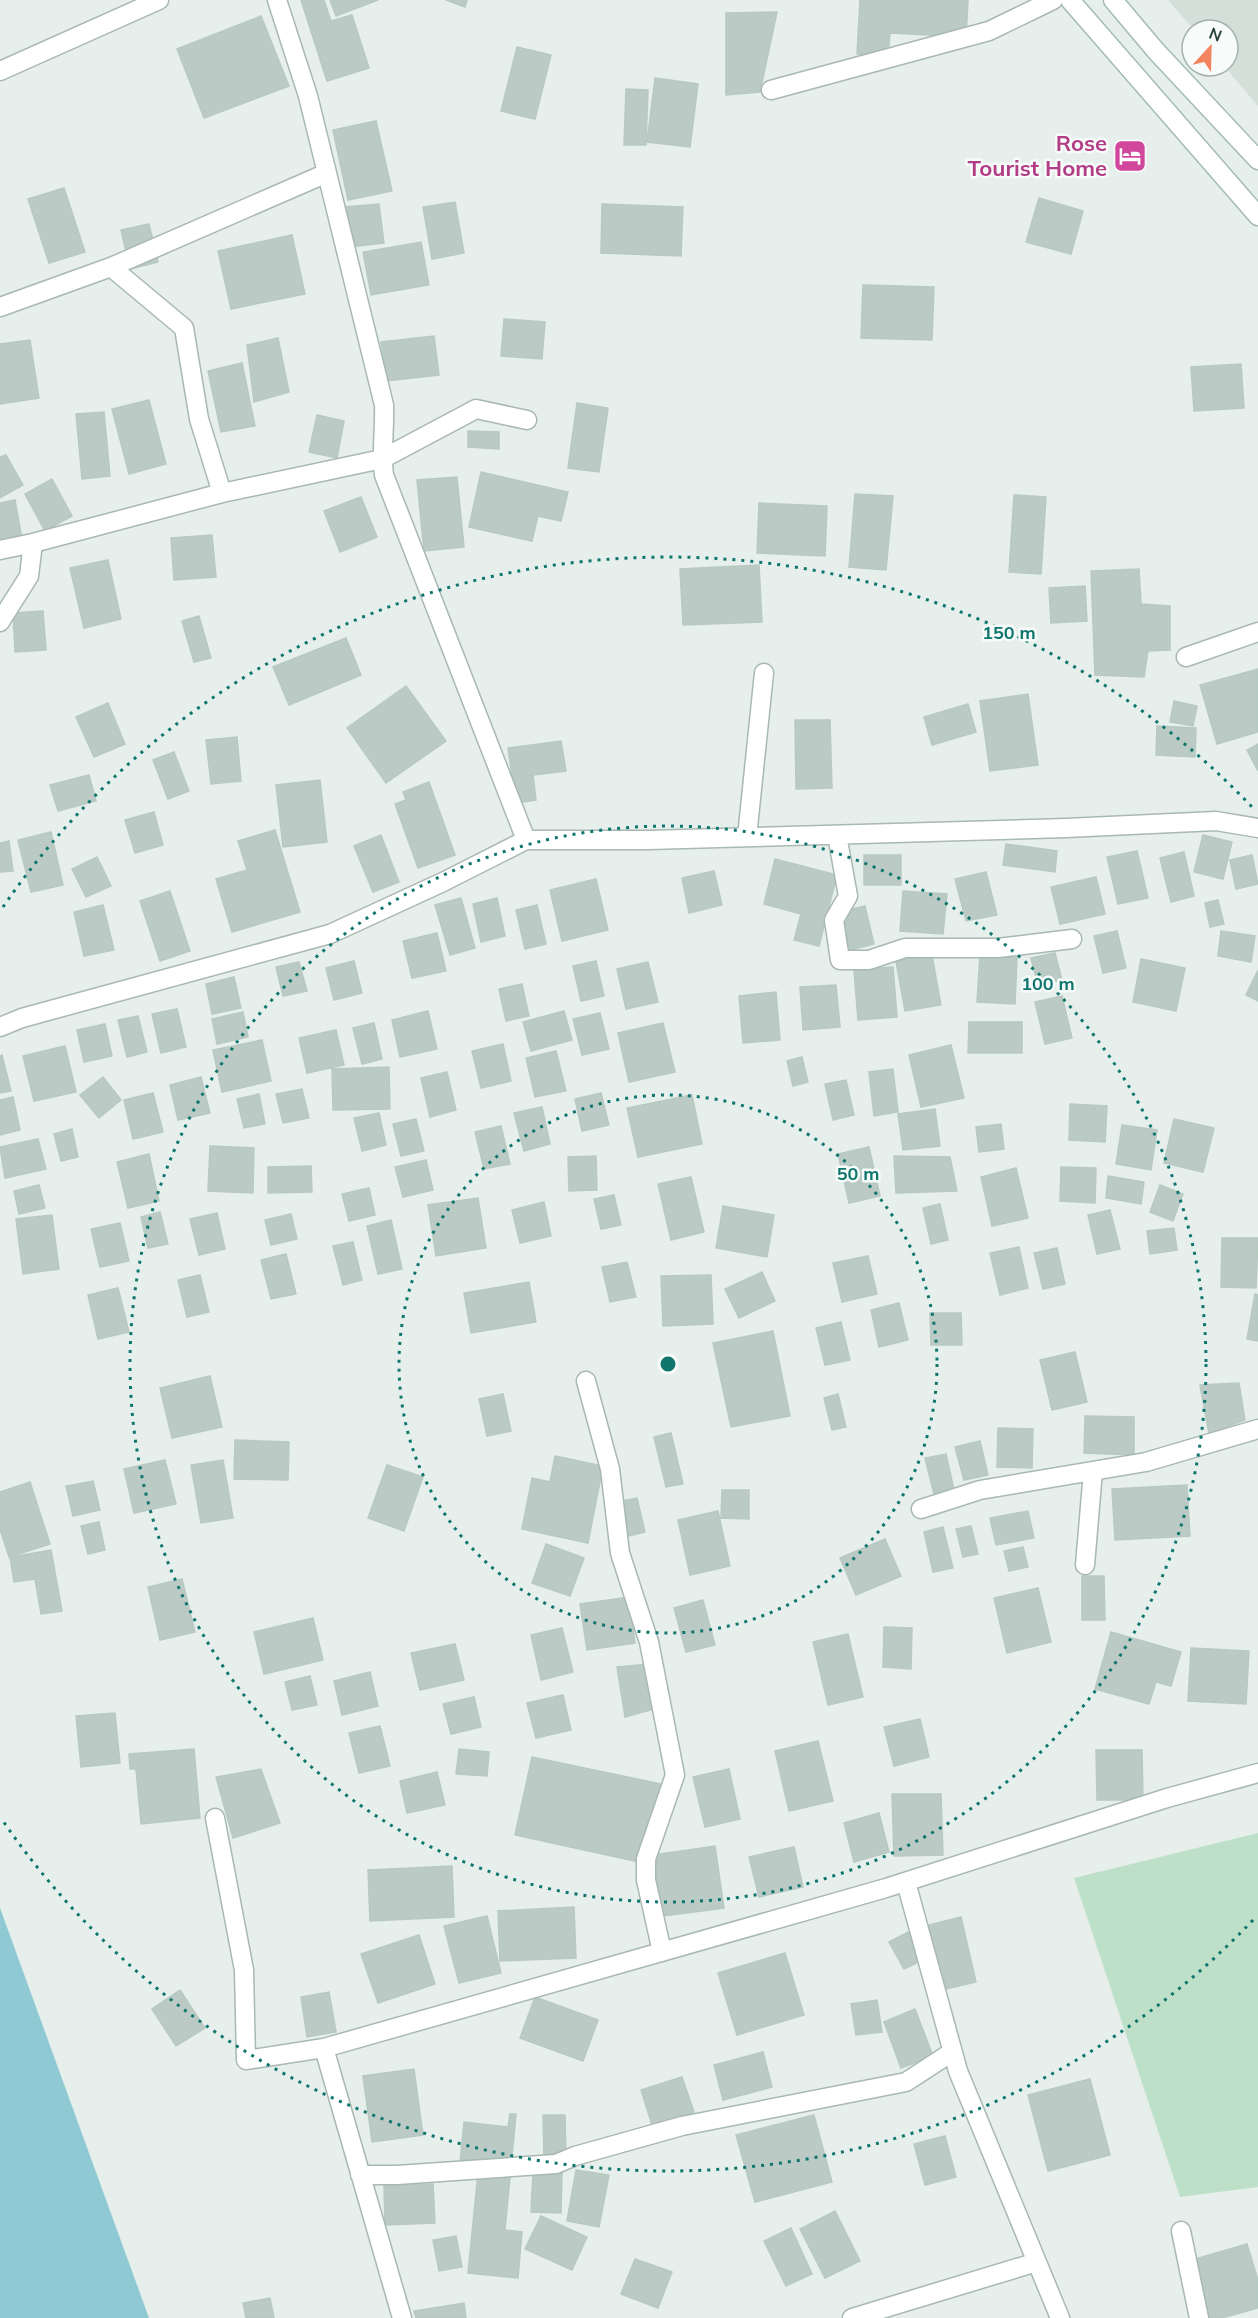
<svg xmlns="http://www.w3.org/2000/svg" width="1258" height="2318" font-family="Mulish,sans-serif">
	<rect width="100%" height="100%" fill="#e6efeb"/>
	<path fill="#d4dfda" d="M1168 0H1258V106L1224 66H1228V30H1194Z"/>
	<path fill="#bfe0c8" d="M1258 1833V2187L1180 2197 1074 1878Z"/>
	<path fill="#8ec9d4" d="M0 1908 149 2318H0Z"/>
	<path fill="#bbcac4" stroke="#b8c9c2" stroke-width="1.5" d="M301 0H324L331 21 352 15 369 68 327 81Z
		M330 0H378L336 16Z
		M446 0H467L465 7Z
		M860 0H968L966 37 890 33 888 56 857 54Z
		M777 12 760 92 726 95V13Z
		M261 16 289 86 204 118 177 49Z
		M517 47 551 55 535 119 501 111Z
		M655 78 698 84 690 147 647 142Z
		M626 89 648 90 646 145H624Z
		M376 121 392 191 348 200 333 130Z
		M64 188 85 252 49 263 28 199Z
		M1039 198 1083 211 1071 254 1026 242Z
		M455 202 464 253 432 259 423 207Z
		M379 204 384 243 349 247 345 207Z
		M602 204 683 207 681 256 601 253Z
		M149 224 158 262 130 269 121 230Z
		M292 235 305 294 231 309 218 251Z
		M421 242 429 285 371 295 363 252Z
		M863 285 934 287 932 340 861 338Z
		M504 319 545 322 542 359 501 356Z
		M434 336 439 375 386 381 381 342Z
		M278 338 289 392 254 402 247 345Z
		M30 340 39 398 0 404V344Z
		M242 363 255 426 221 432 208 371Z
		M1241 364 1244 408 1194 411 1191 367Z
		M149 400 166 464 129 474 112 409Z
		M577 403 608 408 599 472 568 468Z
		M104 412 110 476 82 479 76 414Z
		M317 415 344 421 337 458 309 452Z
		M468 431 499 432V449L468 447Z
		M6 455 23 485 0 498V457Z
		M481 472 568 492 561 521 538 516 532 541 469 527Z
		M457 477 464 547 424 551 417 480Z
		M52 479 72 516 45 531 25 494Z
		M855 494 893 496 886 570 849 567Z
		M1014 495 1046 497 1041 574 1009 572Z
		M361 497 377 537 340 552 324 511Z
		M15 500 22 539 0 543V503Z
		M759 503 827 506 825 556 757 553Z
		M212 535 216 577 174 580 171 538Z
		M108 560 121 619 84 628 70 568Z
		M759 565 762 622 683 625 680 569Z
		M1139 569 1141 604 1170 606V650L1148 651 1144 677 1095 675 1091 571Z
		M1085 586 1087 621 1051 623 1049 588Z
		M43 611 46 650 15 652 13 613Z
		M199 616 211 658 194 662 182 621Z
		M346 638 361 675 289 705 273 667Z
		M1258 669V732L1217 744 1200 685Z
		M406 686 446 741 386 783 347 728Z
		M1028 694 1038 765 990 771 980 701Z
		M1174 701 1197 706 1193 726 1170 722Z
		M108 703 125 744 94 757 76 717Z
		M968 704 976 732 932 745 924 717Z
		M795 720H830L832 788 796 789Z
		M1157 726 1196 728 1195 757 1156 755Z
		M237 737 241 781 211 784 206 740Z
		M561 741 566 771 533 775 536 800 516 803 508 748Z
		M1258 744V771L1247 750Z
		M174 752 189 791 168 799 153 760Z
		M89 775 96 801 58 811 50 785Z
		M320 780 327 842 283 847 276 785Z
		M429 782 455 855 418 868 395 804 406 800 403 792Z
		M154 812 163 845 135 853 125 820Z
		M275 830 300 912 232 932 216 879 247 870 238 841Z
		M51 832 63 885 31 892 18 840Z
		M381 835 399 882 373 892 354 846Z
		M1203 835 1232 842 1223 879 1194 872Z
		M9 841 13 871 0 872V843Z
		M1006 844 1057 851 1055 872 1003 865Z
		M1137 851 1148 898 1118 904 1107 857Z
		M1184 852 1194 896 1171 902 1160 858Z
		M864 855H901V885H864Z
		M1252 855 1258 884 1236 889 1230 860Z
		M97 857 111 886 86 897 72 869Z
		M775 859 837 875 819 946 794 940 801 914 764 904Z
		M714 871 722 905 689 913 682 878Z
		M986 872 997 915 966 921 955 879Z
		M1096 877 1105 914 1060 924 1051 887Z
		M596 879 608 930 562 941 550 890Z
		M170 891 190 951 160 961 140 901Z
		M903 891 947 894 943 934 900 931Z
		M461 898 475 948 450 955 435 905Z
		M497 898 505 936 481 942 473 904Z
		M1218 900 1224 924 1210 927 1205 903Z
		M103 905 114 950 84 956 74 912Z
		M537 905 546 944 525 949 516 910Z
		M865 906 874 944 850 950 840 912Z
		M1117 931 1126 968 1103 973 1094 936Z
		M1221 931 1255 936 1251 962 1218 956Z
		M437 933 446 971 412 978 403 941Z
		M931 950 941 1005 905 1011 895 956Z
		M1055 953 1062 980 1038 985 1031 958Z
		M980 955 1017 958 1015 1004 977 1002Z
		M1141 959 1185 968 1176 1011 1133 1002Z
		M354 961 362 993 334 1000 326 968Z
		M596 961 604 996 581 1001 573 966Z
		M299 962 307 991 283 996 276 967Z
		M648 962 658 1002 626 1009 617 969Z
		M893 967 897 1017 858 1020 854 970Z
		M1258 970V1001L1246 995Z
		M234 977 241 1008 212 1014 206 984Z
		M522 984 529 1016 506 1021 499 989Z
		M836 985 840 1027 803 1030 800 987Z
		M776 992 780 1040 743 1043 739 996Z
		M1062 996 1072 1038 1045 1044 1035 1002Z
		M177 1009 186 1047 161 1053 152 1014Z
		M428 1011 437 1049 400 1057 392 1020Z
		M564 1011 572 1040 531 1051 523 1022Z
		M243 1012 248 1037 217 1044 212 1019Z
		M600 1013 609 1049 582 1055 573 1019Z
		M138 1016 147 1052 127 1057 118 1020Z
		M969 1022H1022V1053H968Z
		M374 1023 382 1059 362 1064 353 1028Z
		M663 1023 675 1072 629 1082 618 1033Z
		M105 1024 112 1056 84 1062 77 1030Z
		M336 1030 344 1065 307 1073 299 1038Z
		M262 1040 271 1081 222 1092 213 1050Z
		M503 1044 511 1081 481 1088 472 1051Z
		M951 1045 964 1098 921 1107 909 1055Z
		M65 1046 76 1092 34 1101 23 1056Z
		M556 1051 566 1091 535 1097 526 1058Z
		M2 1055 11 1091 0 1093V1056Z
		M802 1057 808 1082 793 1086 787 1061Z
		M389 1067 390 1109 333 1110 332 1069Z
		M893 1069 898 1112 874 1116 869 1072Z
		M447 1072 456 1110 430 1117 421 1078Z
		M103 1077 121 1100 99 1118 80 1095Z
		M201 1077 210 1113 178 1120 170 1085Z
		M846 1080 854 1115 833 1120 825 1084Z
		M302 1089 309 1118 283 1123 276 1094Z
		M153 1093 163 1132 133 1139 124 1100Z
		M601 1093 609 1125 582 1131 575 1099Z
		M259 1094 265 1124 244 1128 237 1099Z
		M692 1095 702 1144 638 1157 627 1108Z
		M13 1097 20 1130 0 1135V1100Z
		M1070 1104 1107 1106 1105 1142 1069 1140Z
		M542 1107 550 1144 524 1151 514 1113Z
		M935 1109 940 1146 903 1150 898 1114Z
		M379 1113 386 1145 362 1151 354 1118Z
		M416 1119 424 1151 401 1156 393 1124Z
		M1174 1119 1214 1128 1203 1172 1164 1163Z
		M1001 1124 1004 1149 979 1152 976 1127Z
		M1122 1125 1157 1130 1151 1170 1116 1164Z
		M501 1126 510 1164 484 1169 475 1132Z
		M72 1129 78 1157 61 1161 54 1134Z
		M38 1139 46 1169 5 1178 0 1147Z
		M210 1146 254 1148 253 1193 208 1191Z
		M869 1147 880 1196 849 1203 838 1154Z
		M149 1154 159 1201 128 1208 117 1162Z
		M596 1156 597 1190 569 1191 568 1157Z
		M894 1156 950 1157 957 1191 896 1193Z
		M426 1160 433 1190 403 1197 395 1167Z
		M311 1166 312 1192 268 1193V1167Z
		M1061 1167 1096 1168 1095 1203 1060 1201Z
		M1016 1168 1028 1218 992 1226 981 1177Z
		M1108 1176 1144 1182 1141 1204 1106 1198Z
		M691 1177 704 1232 671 1240 658 1184Z
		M39 1185 45 1208 19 1214 14 1191Z
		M1160 1185 1183 1194 1173 1221 1150 1212Z
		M369 1188 375 1215 349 1221 342 1194Z
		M614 1195 621 1225 601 1229 594 1199Z
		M478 1198 486 1248 436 1256 428 1205Z
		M544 1202 551 1236 520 1243 512 1210Z
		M940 1204 948 1240 931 1244 923 1208Z
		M723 1206 774 1215 767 1257 716 1248Z
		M1110 1210 1120 1249 1097 1254 1088 1215Z
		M160 1212 168 1244 148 1248 141 1217Z
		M217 1213 225 1249 199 1255 190 1219Z
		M291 1214 297 1239 271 1245 265 1220Z
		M52 1215 59 1269 23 1274 16 1219Z
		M391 1220 402 1269 378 1274 367 1226Z
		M120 1223 129 1261 100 1267 91 1229Z
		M1174 1228 1177 1250 1150 1254 1147 1231Z
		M1222 1238H1258L1256 1288 1221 1287Z
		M353 1242 362 1280 343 1285 333 1246Z
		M1019 1247 1028 1288 1000 1295 990 1253Z
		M1057 1248 1065 1284 1043 1289 1034 1253Z
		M286 1254 296 1294 271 1299 261 1260Z
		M868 1256 877 1294 842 1302 833 1263Z
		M627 1262 636 1297 610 1302 602 1267Z
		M762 1272 775 1301 739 1318 725 1289Z
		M200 1275 209 1312 187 1317 178 1280Z
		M711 1275 713 1324 663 1326 661 1276Z
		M529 1282 536 1322 471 1333 464 1293Z
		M118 1288 129 1332 98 1339 88 1295Z
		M1255 1294 1258 1295V1341L1247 1339Z
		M899 1303 908 1340 879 1347 871 1310Z
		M930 1313H961L962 1345H931Z
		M841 1322 850 1360 825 1365 816 1328Z
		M773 1331 790 1416 731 1427 713 1343Z
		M1075 1352 1087 1402 1052 1410 1040 1360Z
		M210 1376 222 1427 172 1438 160 1388Z
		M1239 1383 1245 1420 1209 1434 1200 1385Z
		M503 1394 511 1431 487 1436 479 1399Z
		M838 1394 846 1427 832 1430 824 1398Z
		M1085 1416 1134 1417V1455L1084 1453Z
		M998 1428 1033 1429 1032 1468 997 1467Z
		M671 1433 683 1484 666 1487 654 1437Z
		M235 1440 289 1442 288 1480 234 1479Z
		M980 1441 988 1475 964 1480 955 1447Z
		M946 1454 954 1490 934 1494 925 1458Z
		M555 1456 603 1466 588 1543 522 1529 532 1478 550 1482Z
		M165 1460 176 1504 134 1513 124 1469Z
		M223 1460 233 1518 201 1523 191 1465Z
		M387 1465 423 1477 404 1531 368 1518Z
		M93 1481 100 1510 73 1516 66 1486Z
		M30 1482 50 1544 9 1557 0 1529V1492Z
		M1187 1485 1190 1536 1115 1540 1112 1489Z
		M722 1490H749V1519L721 1518Z
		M637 1498 645 1532 624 1537 615 1502Z
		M718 1511 730 1566 690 1575 678 1520Z
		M1028 1511 1034 1538 996 1545 990 1518Z
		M99 1522 105 1550 88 1554 81 1526Z
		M971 1526 978 1554 963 1557 956 1529Z
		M943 1527 953 1568 933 1572 924 1532Z
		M885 1539 901 1576 856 1595 840 1558Z
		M546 1544 584 1558 570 1596 532 1583Z
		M1023 1547 1028 1567 1009 1571 1004 1551Z
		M51 1550 62 1611 41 1614 35 1579 14 1582 10 1557Z
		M1082 1576H1104L1105 1620H1082Z
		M182 1579 195 1632 160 1640 148 1587Z
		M1038 1588 1051 1642 1007 1653 994 1598Z
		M629 1597 635 1643 587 1650 580 1604Z
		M703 1600 715 1645 686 1652 674 1608Z
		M313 1618 323 1660 264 1674 254 1632Z
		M884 1627 912 1628 911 1669 883 1667Z
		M562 1628 573 1672 541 1680 531 1635Z
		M1111 1632 1181 1652 1171 1686 1156 1682 1149 1704 1095 1689Z
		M848 1634 863 1697 828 1705 813 1642Z
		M455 1644 464 1680 420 1690 411 1653Z
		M1191 1648 1249 1651 1246 1704 1188 1701Z
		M650 1664 654 1709 625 1717 617 1667Z
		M370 1672 378 1706 342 1715 334 1681Z
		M310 1676 317 1705 292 1710 285 1682Z
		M563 1695 571 1730 536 1738 527 1703Z
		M474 1697 481 1727 451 1734 443 1704Z
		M115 1713 120 1763 81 1767 76 1716Z
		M920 1719 929 1757 894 1766 884 1727Z
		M380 1726 390 1766 359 1773 349 1733Z
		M818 1741 833 1801 789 1811 775 1751Z
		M194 1749 200 1818 141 1824 136 1769H130L129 1754Z
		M459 1749 489 1752 487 1776 456 1774Z
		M1096 1750H1142L1143 1800H1097Z
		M532 1757 661 1784 644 1863 515 1835Z
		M261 1769 280 1823 233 1838 216 1777Z
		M729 1769 740 1819 705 1827 693 1777Z
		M437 1772 445 1805 407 1813 400 1781Z
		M892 1794H941L943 1855 894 1856Z
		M879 1813 889 1852 854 1862 844 1823Z
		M715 1846 724 1908 656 1917 647 1856Z
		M794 1847 803 1887 759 1897 749 1857Z
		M452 1866 454 1917 370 1921 368 1870Z
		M574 1907 576 1958 500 1961 498 1911Z
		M487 1916 501 1973 459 1983 444 1926Z
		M961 1917 976 1982 941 1990 925 1926Z
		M908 1932 923 1960 904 1969 889 1942Z
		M419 1935 435 1984 378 2003 361 1954Z
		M785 1953 804 2015 737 2035 718 1973Z
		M180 1990 205 2028 176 2046 152 2009Z
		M329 1992 336 2032 307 2037 301 1997Z
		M535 1997 598 2020 583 2061 520 2038Z
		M877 2000 882 2032 856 2035 851 2004Z
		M915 2009 933 2056 901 2068 884 2022Z
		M763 2052 772 2087 723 2100 714 2065Z
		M414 2069 423 2135 372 2142 363 2076Z
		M682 2077 694 2112 652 2125 641 2090Z
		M1090 2079 1110 2155 1048 2171 1028 2095Z
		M510 2114H516L505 2230 522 2232 518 2278 468 2273 478 2173 459 2172 464 2122 508 2127Z
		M543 2115H565L566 2159H544Z
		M814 2115 832 2182 755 2202 736 2135Z
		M945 2136 956 2177 925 2185 914 2144Z
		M576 2170 609 2175 599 2227 567 2221Z
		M533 2172 562 2173 561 2213 531 2212Z
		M433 2184 435 2223 385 2225 384 2186Z
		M835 2211 860 2261 825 2278 800 2229Z
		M541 2216 587 2237 572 2270 525 2249Z
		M791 2228 812 2274 786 2286 764 2241Z
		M456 2236 462 2267 439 2271 433 2240Z
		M1247 2244 1258 2280V2308L1222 2318H1209L1192 2260Z
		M635 2259 672 2272 658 2308 621 2294Z
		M270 2298 274 2318H246L243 2303Z
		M464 2303 466 2318H416L414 2311Z"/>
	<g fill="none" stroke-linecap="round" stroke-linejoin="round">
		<defs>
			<path id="street" d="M277 0 308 96 384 405C385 428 381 451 384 475L526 840
				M0 71 159 0
				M771 90 989 31 1053 0
				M111 267 184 328 199 419 222 493
				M0 307 111 267 327 173
				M0 550 33 543 222 493 382 459 476 409 527 420
				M0 622 29 576 33 543
				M1186 657 1258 632
				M837 835 848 896 834 920 840 960H869L905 948H998L1072 939
				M747 837 764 673
				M0 1027 22 1018 330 934 443 882 526 840H649L1066 828 1216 821 1258 828
				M586 1381 610 1469 620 1553 649 1642 675 1775 646 1859V1880L662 1952
				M921 1509 980 1490 1146 1462 1258 1429
				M1085 1565 1093 1471
				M215 1818 244 1970 246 2060 324 2048 886 1888 1167 1798 1258 1773
				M906 1882 958 2071 1060 2318
				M324 2048 402 2318
				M360 2175H397L556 2164 575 2156 682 2126 906 2082 952 2052
				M1181 2231 1199 2318
				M852 2318 1037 2262"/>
			<path id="secondary" d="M1070 0 1258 216
				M1113 0 1156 51 1258 160"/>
		</defs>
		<use href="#street" stroke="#a8b8b2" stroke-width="21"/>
		<use href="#secondary" stroke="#a4bbb3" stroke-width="21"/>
		<use href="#street" stroke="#fff" stroke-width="18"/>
		<use href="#secondary" stroke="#fff" stroke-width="18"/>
	</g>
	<g fill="none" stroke="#0f766e" stroke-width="3" stroke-dasharray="3 6">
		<circle cx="668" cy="1364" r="269"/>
		<circle cx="668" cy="1364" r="538"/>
		<path d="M1253 1920A807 807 0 0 1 3 1821M3 907A807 807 0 0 1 1253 808"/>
	</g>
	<defs>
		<symbol id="hotel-square" viewBox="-11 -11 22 22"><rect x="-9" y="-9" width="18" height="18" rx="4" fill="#d1479c" stroke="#f7fbf9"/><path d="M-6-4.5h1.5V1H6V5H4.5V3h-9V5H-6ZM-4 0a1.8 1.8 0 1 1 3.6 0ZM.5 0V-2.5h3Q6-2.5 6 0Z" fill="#fff"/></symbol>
	</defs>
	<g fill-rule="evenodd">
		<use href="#hotel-square" x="1111" y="137" width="38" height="38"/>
	</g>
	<g text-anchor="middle" stroke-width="5" stroke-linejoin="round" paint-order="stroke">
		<g font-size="22" font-weight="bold" fill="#b23c85" stroke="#f7fbf9" text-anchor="end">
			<text x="1107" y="151">Rose<tspan x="1107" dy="25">Tourist Home</tspan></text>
		</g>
	</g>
	<circle cx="668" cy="1364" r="9" fill="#0f766e" stroke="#f7fbf9" stroke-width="3"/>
	<g font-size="18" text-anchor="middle" font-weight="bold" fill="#0f766e" stroke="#f7fbf9" stroke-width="5" stroke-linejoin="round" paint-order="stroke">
		<text x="1009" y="639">150 m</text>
		<text x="1048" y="990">100 m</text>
		<text x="858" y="1180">50 m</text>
	</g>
	<g transform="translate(1210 48) rotate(22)"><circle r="28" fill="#f7fbf9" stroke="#a3b1ad" stroke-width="1.5"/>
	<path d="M0-4.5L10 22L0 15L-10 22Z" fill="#f4845f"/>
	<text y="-9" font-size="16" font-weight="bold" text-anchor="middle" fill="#24423a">N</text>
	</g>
</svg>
